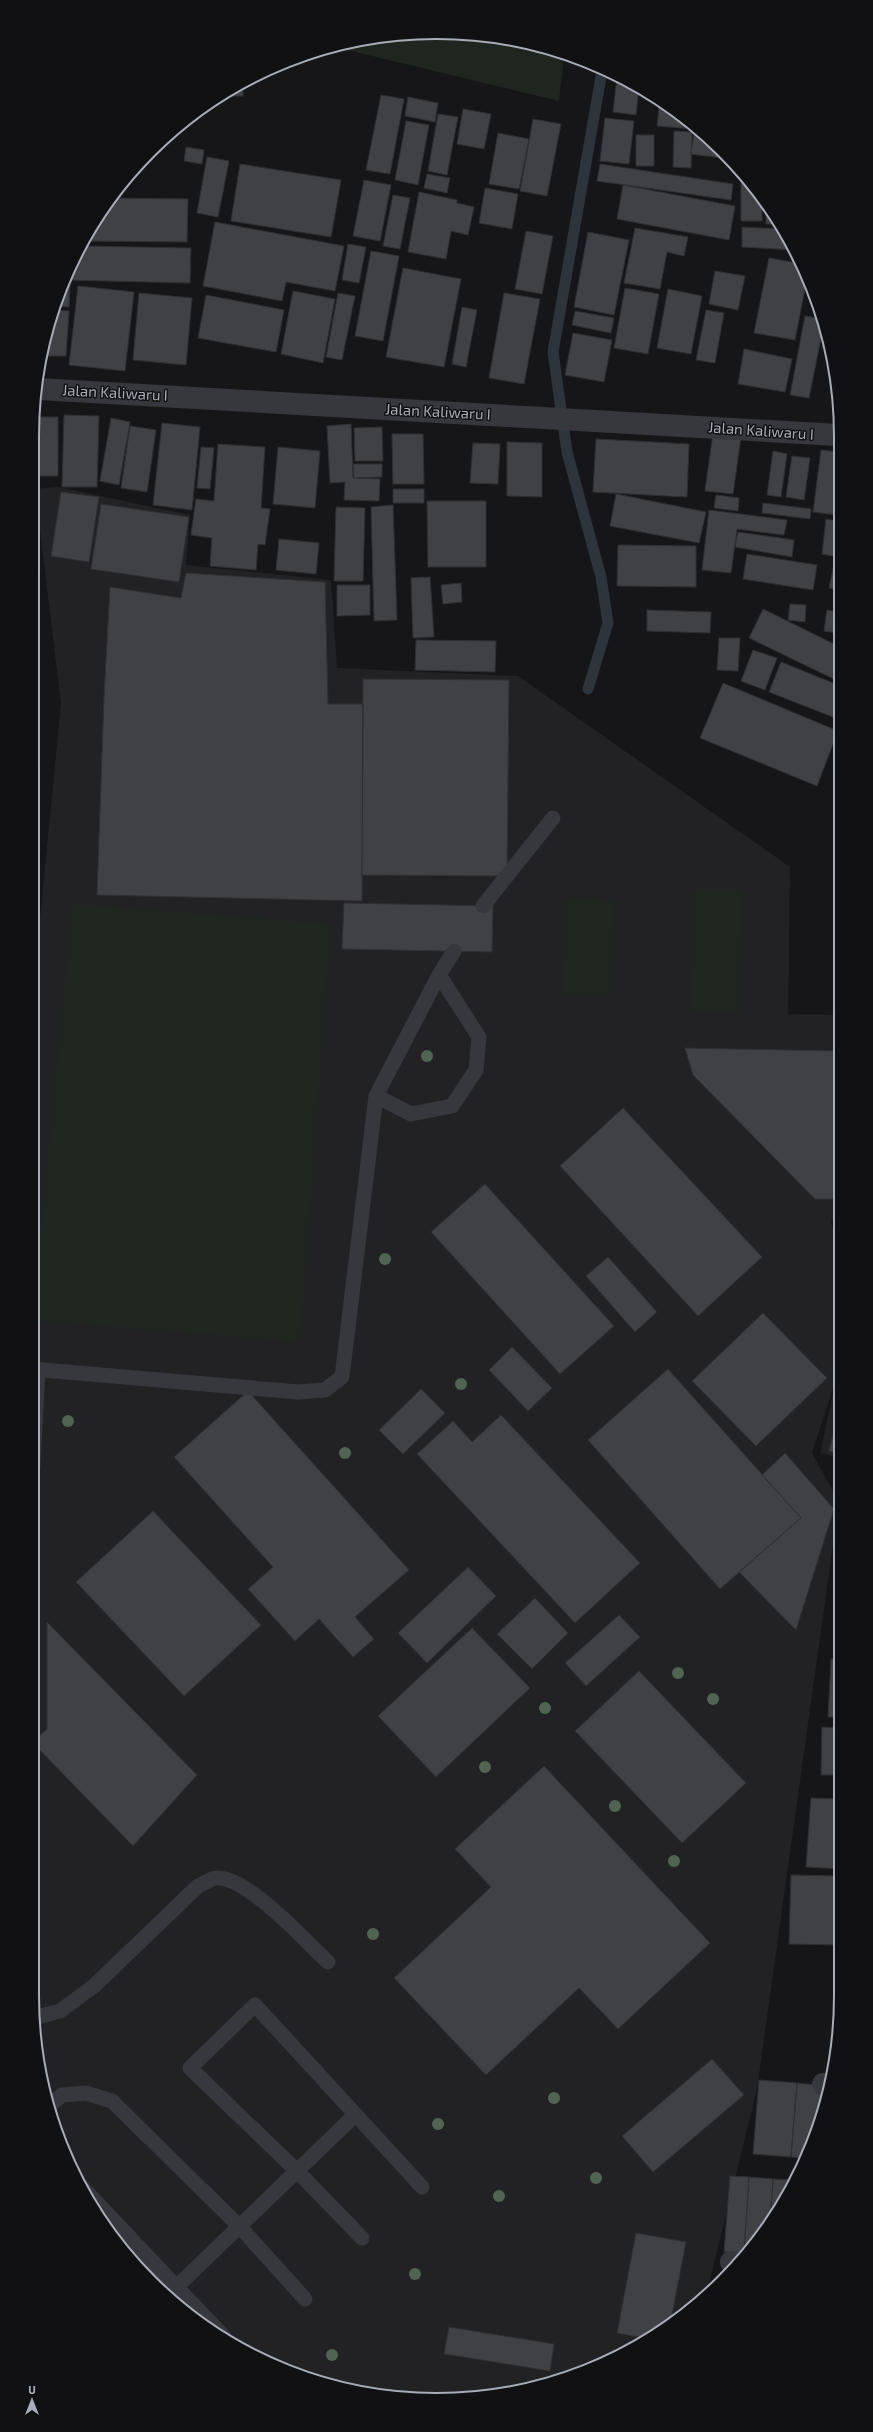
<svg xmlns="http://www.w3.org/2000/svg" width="873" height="2432" font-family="'Exo 2',sans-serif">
	<rect width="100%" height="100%" fill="#161618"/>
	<path fill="#222225" d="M58 487 190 515 186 565 331 580 337 668 518 676 790 867 788 1014 839 1015V1216L831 1220 839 1259 840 1367 812 1453 839 1502 757 2089 709 2284V2292L661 2332 592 2369 541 2386 463 2399 384 2397 307 2379 257 2358 190 2317 133 2262 86 2198 63 2150 40 2074 32 1995V999L61 704 35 489Z
		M840 1382V1458L820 1453 834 1389Z"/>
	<path fill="#1e261f" d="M463 33 541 46 564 55 559 101 335 47 383 35Z
		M693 890H742L739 1012 690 1011Z
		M565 899 614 900 611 995 562 994Z
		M73 904 330 924 300 1342 32 1320Z"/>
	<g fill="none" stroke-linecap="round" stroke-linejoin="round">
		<path stroke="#2c353c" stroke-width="11" d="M588 689 608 623 601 577 567 452 553 352 602 71"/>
	</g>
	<path fill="#404145" stroke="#303034" d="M617 77 639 87 636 115 613 112Z
		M243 82V96H220L234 86Z
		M381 95 404 99 390 174 366 170Z
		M408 97 438 103 435 122 405 116Z
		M659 107 672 108 694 126V129L657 126Z
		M463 109 491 114 484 149 457 144Z
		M438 114 458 117 447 175 428 171Z
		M605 118 634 121 629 164 600 161Z
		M533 119 561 124 547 196 520 191Z
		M406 121 429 125 418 185 395 180Z
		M674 131 692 132 691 168 673 167Z
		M694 132 701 133 729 159 691 154Z
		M498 133 529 139 519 189 489 184Z
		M636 135H654V166H636Z
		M186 147 204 150 202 164 184 161Z
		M207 157 229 161 218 217 197 213Z
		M240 164 341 180 331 237 231 221Z
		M600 164 733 184 731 200 597 181Z
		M427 174 450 178 447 193 424 188Z
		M364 180 391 185 380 241 353 236Z
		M741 180H747L762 203V221H741Z
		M623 185 735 206 729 240 617 219Z
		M485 188 518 194 512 229 479 223Z
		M419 192 457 200V203L474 207 468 235 451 231 446 259 408 252Z
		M393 195 410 198 400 249 383 246Z
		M111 198 188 199 187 242 88 241V235Z
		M766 208 777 224H766Z
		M215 222 344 246 335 291 286 282 282 301 203 286Z
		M742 227 780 229 794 250 742 247Z
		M635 228 688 237 684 256 667 252 660 289 624 283Z
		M526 231 553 236 542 294 515 289Z
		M588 232 629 240 614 315 574 307Z
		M348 244 366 247 359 283 342 280Z
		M81 246 191 248 190 283 65 280Z
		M371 251 399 256 383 341 355 336Z
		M769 258 802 264 807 278 795 340 754 333Z
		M403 268 461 279 444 367 386 357Z
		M715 271 745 276 738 310 709 304Z
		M64 285H70L69 307 56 306Z
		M78 286 134 292 125 371 69 365Z
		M625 288 659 294 648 354 614 348Z
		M668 289 702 296 691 354 657 348Z
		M293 291 335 299 323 363 281 354Z
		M139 293 192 298 186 365 133 360Z
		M338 293 355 296 342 360 326 357Z
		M504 293 540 299 524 384 489 378Z
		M206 295 284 310 276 352 198 338Z
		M462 307 477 310 466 367 452 364Z
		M54 310 69 311 66 356H47L48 327Z
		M706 310 724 313 715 363 696 360Z
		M575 311 614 318 611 333 572 325Z
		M805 316 822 319 824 323 809 398 790 395Z
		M826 328 827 332 831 349 822 347Z
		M573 333 612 340 604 382 565 375Z
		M744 349 792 359 785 392 738 384Z
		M836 374 838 383V387H833Z
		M64 415 99 416 97 487H62Z
		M36 417H58V476H37Z
		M111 418 130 422 119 485 100 481Z
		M162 423 200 427 192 510 153 505Z
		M351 424 353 478 380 479 379 501 344 500 345 482 330 483 327 426Z
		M130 426 156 430 147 492 121 488Z
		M382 427 383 461H355L354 428Z
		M713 433 741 437 733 494 705 491Z
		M392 434H423L424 484H393Z
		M596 439 689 444 687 497 593 492Z
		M507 442 542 443V497L507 496Z
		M473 443 500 444 498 484 470 483Z
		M218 444 265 447 261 508 270 509 265 545 258 544 256 570 210 566 212 538 191 535 196 499 214 501Z
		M201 447 214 448 210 489 197 488Z
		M278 447 320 451 315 508 273 504Z
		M821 450 838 452V515L813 512Z
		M773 451 787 454 781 497 767 495Z
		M792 456 810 458 804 500 786 497Z
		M353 464H382V477L354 478Z
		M393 489H424V503H393Z
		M61 492 99 497 89 562 51 556Z
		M616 494 706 512 699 543 610 526Z
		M716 495 739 498 738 511 714 508Z
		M427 501H486V567H428Z
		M763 503 811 509 810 519 762 513Z
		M101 504 189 517 179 582 91 569Z
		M393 505 397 620 374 621 371 507Z
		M336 507 365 508 363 581H334Z
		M709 510 787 520 784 535 737 529 731 573 702 570Z
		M826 519 838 521V557L822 554Z
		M738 532 794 540 792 557 735 547Z
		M279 539 319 543 316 574 276 570Z
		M618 545 696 546V587L617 586Z
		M747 554 817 565 813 590 743 579Z
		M834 564 838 565V590L829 588Z
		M186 573 325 582 328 704H363L362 901 97 895 104 697 110 587 181 598Z
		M430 577 434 637 413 638 411 578Z
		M461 583 462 602 443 604 441 585Z
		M337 585H370V615L337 616Z
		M790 604 806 605 805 622 788 620Z
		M763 609 838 646V681L749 638Z
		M647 610 711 612 710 633 647 631Z
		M827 610 838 612V633L824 631Z
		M719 638H740L738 671 717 670Z
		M416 640 496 641 495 672 415 670Z
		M753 650 777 658 765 690 741 681Z
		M781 662 838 685V719L769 692Z
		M363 679 509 680 507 876 362 875Z
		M723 683 838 731 817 786 700 738Z
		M344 903 493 906 492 952 342 949Z
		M685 1048 839 1051V1199H815L693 1075Z
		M623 1108 762 1257 698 1316 560 1166Z
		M485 1184 614 1326 560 1374 431 1232Z
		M608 1257 657 1312 635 1332 586 1276Z
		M763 1313 827 1378 756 1446 692 1381Z
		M512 1347 552 1388 528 1411 489 1370Z
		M668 1369 801 1518 720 1589 588 1440Z
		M421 1389 445 1413 403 1454 379 1430Z
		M248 1391 409 1570 355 1617 374 1639 353 1657 319 1619 295 1641 248 1589 273 1567 174 1457Z
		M501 1415 640 1563 575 1623 417 1454 453 1421 472 1442Z
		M836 1423 840 1424V1454L829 1451Z
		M785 1453 834 1509 796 1630 739 1572 801 1518 762 1475Z
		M153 1511 261 1625 184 1696 76 1582Z
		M838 1547H840V1637H835Z
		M468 1567 496 1596 427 1663 398 1633Z
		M535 1598 568 1633 532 1669 497 1634Z
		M619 1615 640 1637 586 1686 565 1663Z
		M47 1622 197 1775 133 1846 32 1742 47 1729Z
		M472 1628 530 1688 436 1777 378 1716Z
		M831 1659 840 1660V1717H828Z
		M639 1671 746 1783 682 1843 575 1731Z
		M822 1727 840 1728 841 1775H821Z
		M544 1766 710 1943 618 2029 579 1988 486 2075 394 1978 491 1887 455 1849Z
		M811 1798 841 1799V1869L806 1867Z
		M791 1875 841 1876V1945L789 1944Z
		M712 2059 744 2095 653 2172 622 2136Z
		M759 2080 797 2083 791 2157 753 2154Z
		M797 2083 829 2086 827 2100 805 2158 791 2157Z
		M730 2176 749 2177 744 2253 724 2252Z
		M749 2177 773 2179 770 2224 746 2253H744Z
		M773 2179 796 2180 770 2224Z
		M636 2233 686 2242 670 2325 649 2339 617 2333Z
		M449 2327 554 2344 550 2371 444 2354Z"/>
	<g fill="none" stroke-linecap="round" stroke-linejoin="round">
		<path stroke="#3d3f44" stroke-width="2.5" stroke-dasharray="2 3" stroke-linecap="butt" d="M32 792 39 629"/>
		<path stroke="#37383d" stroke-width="15" d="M483 906 553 818
			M376 1096 411 1114 452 1106 476 1070 479 1037 439 975
			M32 1369 298 1392 325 1390 342 1377 376 1096 439 975 454 951
			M32 1481 38 1369
			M34 2018 60 2011 94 1986 198 1886C204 1884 211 1878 217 1878 248 1877 304 1940 328 1962
			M49 2106 62 2095 86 2093 112 2101 240 2227 305 2299
			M81 2186 224 2337
			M362 2238 298 2172 190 2068 255 2005 422 2187
			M168 2295 355 2115"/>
		<path stroke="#37383d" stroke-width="22" d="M38 389 838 435
			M823 2084H829
			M731 2262 738 2263"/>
	</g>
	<g fill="#506452">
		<circle cx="427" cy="1056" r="6"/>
		<circle cx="385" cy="1259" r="6"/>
		<circle cx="461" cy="1384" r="6"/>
		<circle cx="68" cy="1421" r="6"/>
		<circle cx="345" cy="1453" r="6"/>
		<circle cx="678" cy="1673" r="6"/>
		<circle cx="713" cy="1699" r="6"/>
		<circle cx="545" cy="1708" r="6"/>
		<circle cx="485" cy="1767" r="6"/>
		<circle cx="615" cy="1806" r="6"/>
		<circle cx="674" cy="1861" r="6"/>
		<circle cx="373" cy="1934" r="6"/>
		<circle cx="554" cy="2098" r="6"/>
		<circle cx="438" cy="2124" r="6"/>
		<circle cx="596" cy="2178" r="6"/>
		<circle cx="499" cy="2196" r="6"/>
		<circle cx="415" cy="2274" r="6"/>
		<circle cx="332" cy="2355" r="6"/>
	</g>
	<g text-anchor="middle" stroke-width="3" stroke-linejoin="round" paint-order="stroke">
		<g font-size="15" fill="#a8adb8" stroke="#111113">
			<text transform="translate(115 393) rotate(3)" y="5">Jalan Kaliwaru I</text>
			<text transform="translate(438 412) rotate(3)" y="5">Jalan Kaliwaru I</text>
			<text transform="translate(761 431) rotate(4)" y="5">Jalan Kaliwaru I</text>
		</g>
	</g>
	<path d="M0 0H873V2432H0ZM436 39H437A397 397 0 0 1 834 436V1996A397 397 0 0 1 437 2393H436A397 397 0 0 1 39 1996V436A397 397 0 0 1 436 39Z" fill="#111113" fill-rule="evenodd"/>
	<path fill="none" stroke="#a8adb8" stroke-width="2" d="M436 39H437A397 397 0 0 1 834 436V1996A397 397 0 0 1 437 2393H436A397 397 0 0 1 39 1996V436A397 397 0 0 1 436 39Z"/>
	<g transform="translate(32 2400)" stroke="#111113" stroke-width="3" paint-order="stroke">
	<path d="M0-3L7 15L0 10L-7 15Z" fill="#a8adb8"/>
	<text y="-6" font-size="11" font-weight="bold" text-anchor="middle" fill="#a8adb8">U</text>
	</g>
</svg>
